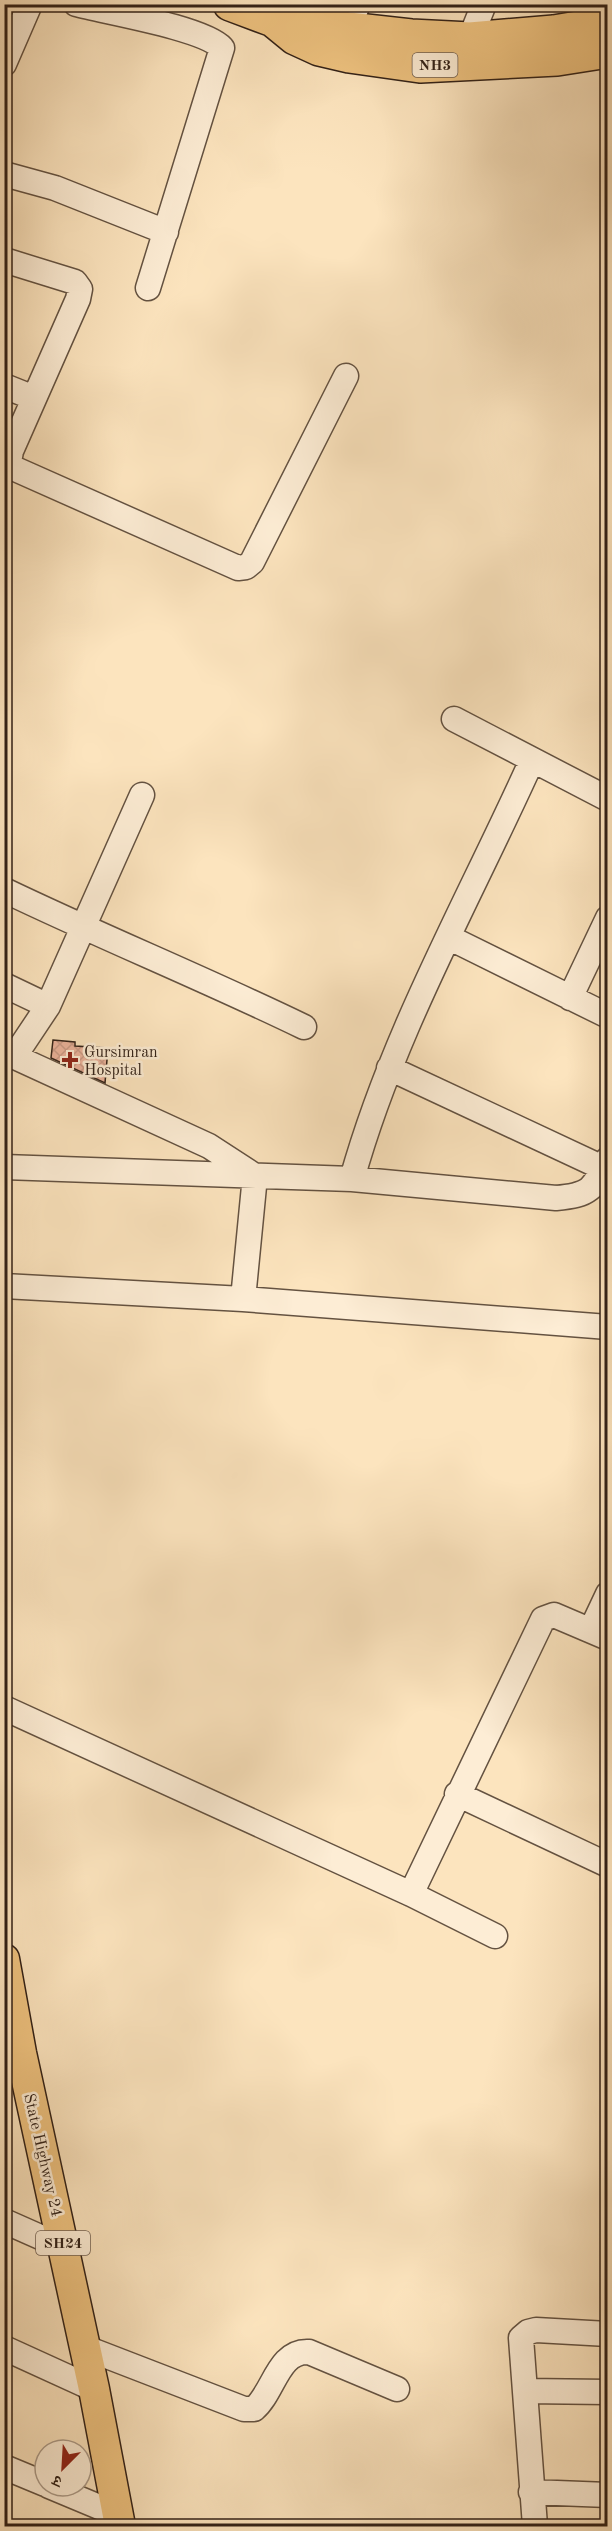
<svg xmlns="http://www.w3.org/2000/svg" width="612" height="2531" font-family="'Old Standard TT','Noto Serif Devanagari',serif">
	<defs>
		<pattern id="building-cross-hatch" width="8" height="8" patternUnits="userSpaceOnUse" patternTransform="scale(1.5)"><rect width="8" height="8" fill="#ecb39b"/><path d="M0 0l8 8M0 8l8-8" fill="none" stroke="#cb9a85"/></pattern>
	</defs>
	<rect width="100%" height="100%" fill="#fce4be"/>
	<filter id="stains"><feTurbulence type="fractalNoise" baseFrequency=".00333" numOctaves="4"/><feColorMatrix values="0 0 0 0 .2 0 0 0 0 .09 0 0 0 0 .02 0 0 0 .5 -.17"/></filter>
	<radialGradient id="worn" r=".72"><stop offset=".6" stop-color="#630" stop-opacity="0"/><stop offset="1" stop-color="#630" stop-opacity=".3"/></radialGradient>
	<path fill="url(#building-cross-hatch)" stroke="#322117" stroke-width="1.5" d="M53 1040 75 1042V1046L108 1048 105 1083 51 1058Z"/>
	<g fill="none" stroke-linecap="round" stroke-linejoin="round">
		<defs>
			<path id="minor" d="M76 4C106 12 204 28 222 48L148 288
				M348 29 358 4
				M470 39 484 4
				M4 64 30 4
				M4 174 55 188 166 232
				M4 260 75 282 80 289 78 299 11 451 9 462 13 468 238 568 246 567 252 562 346 376
				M4 386 34 398
				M454 719 608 799
				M4 890C104 938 205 979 304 1027
				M448 937 608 1016
				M4 985 48 1006
				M570 998 608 918
				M4 1052 209 1146 255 1176 243 1299
				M14 1057 48 1006 142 795
				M389 1068 603 1168
				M4 1167 352 1179 556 1198C590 1195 593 1190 608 1159
				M352 1179C393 1032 470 898 532 760
				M4 1286 243 1299 608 1327
				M591 1630 608 1594
				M4 1708 411 1894 495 1936
				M457 1794 608 1865
				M411 1894 543 1619 554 1615 608 1638
				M4 2221 65 2248
				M4 2348 94 2389
				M86 2348 244 2409H254C274 2392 278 2350 309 2352L397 2389
				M525 2391 608 2392
				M4 2467 45 2484
				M49 2486 116 2514
				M531 2492 608 2495
				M535 2526 521 2338 528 2332 536 2330 608 2334"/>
			<path id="major" d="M4 1959 21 2053 94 2389 120 2526"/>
			<path id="highway" d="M230 4 273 20 295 38 319 49 349 56 420 66 557 59 608 51
				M273 20 300 17 348 29 411 36 470 39 554 32 608 23"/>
		</defs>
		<use href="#minor" stroke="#645241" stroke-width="27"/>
		<use href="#major" stroke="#322117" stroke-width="33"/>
		<use href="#highway" stroke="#322117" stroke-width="36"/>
		<use href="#minor" stroke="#fdedd5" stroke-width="24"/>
		<use href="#major" stroke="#eec27f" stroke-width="30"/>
		<use href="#highway" stroke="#eec27f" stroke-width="33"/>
	</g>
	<path fill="#8f2418" stroke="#fdedd5" stroke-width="2" d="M67 1051h6v6h6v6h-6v6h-6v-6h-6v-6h6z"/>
	<g text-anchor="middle" stroke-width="5" stroke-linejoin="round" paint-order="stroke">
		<g fill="#fdedd5" stroke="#6f5e50" stroke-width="1.5">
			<rect x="412.5" y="53" width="45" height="24" rx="4.5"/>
			<rect x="36" y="2231" width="54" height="24" rx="4.5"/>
		</g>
		<g font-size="15" font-weight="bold" fill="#322117">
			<text x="435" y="70">NH3</text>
			<text x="63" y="2248">SH24</text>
		</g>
		<g font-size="16" fill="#322117" stroke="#fdedd5" text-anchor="start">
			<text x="84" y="1057">Gursimran<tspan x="84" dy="18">Hospital</tspan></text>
		</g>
		<g font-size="16" fill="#322117" stroke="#fdedd5">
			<text transform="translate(44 2155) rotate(77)" y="6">State Highway 24</text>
		</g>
	</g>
	<rect width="612" height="2531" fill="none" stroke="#fce4be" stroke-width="24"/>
	<rect x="6" y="6" width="600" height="2519" fill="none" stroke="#322117" stroke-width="3"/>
	<rect x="12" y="12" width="588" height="2507" fill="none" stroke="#322117" stroke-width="1.5"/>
	<g transform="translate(63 2468) rotate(204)"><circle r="28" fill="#fdedd5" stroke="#ac9b89" stroke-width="1.5"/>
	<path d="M0-4.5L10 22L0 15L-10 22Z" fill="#8f2418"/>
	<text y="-9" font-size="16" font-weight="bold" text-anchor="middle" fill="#322117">उ</text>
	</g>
	<rect width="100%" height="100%" filter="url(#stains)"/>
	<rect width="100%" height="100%" fill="url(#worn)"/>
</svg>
